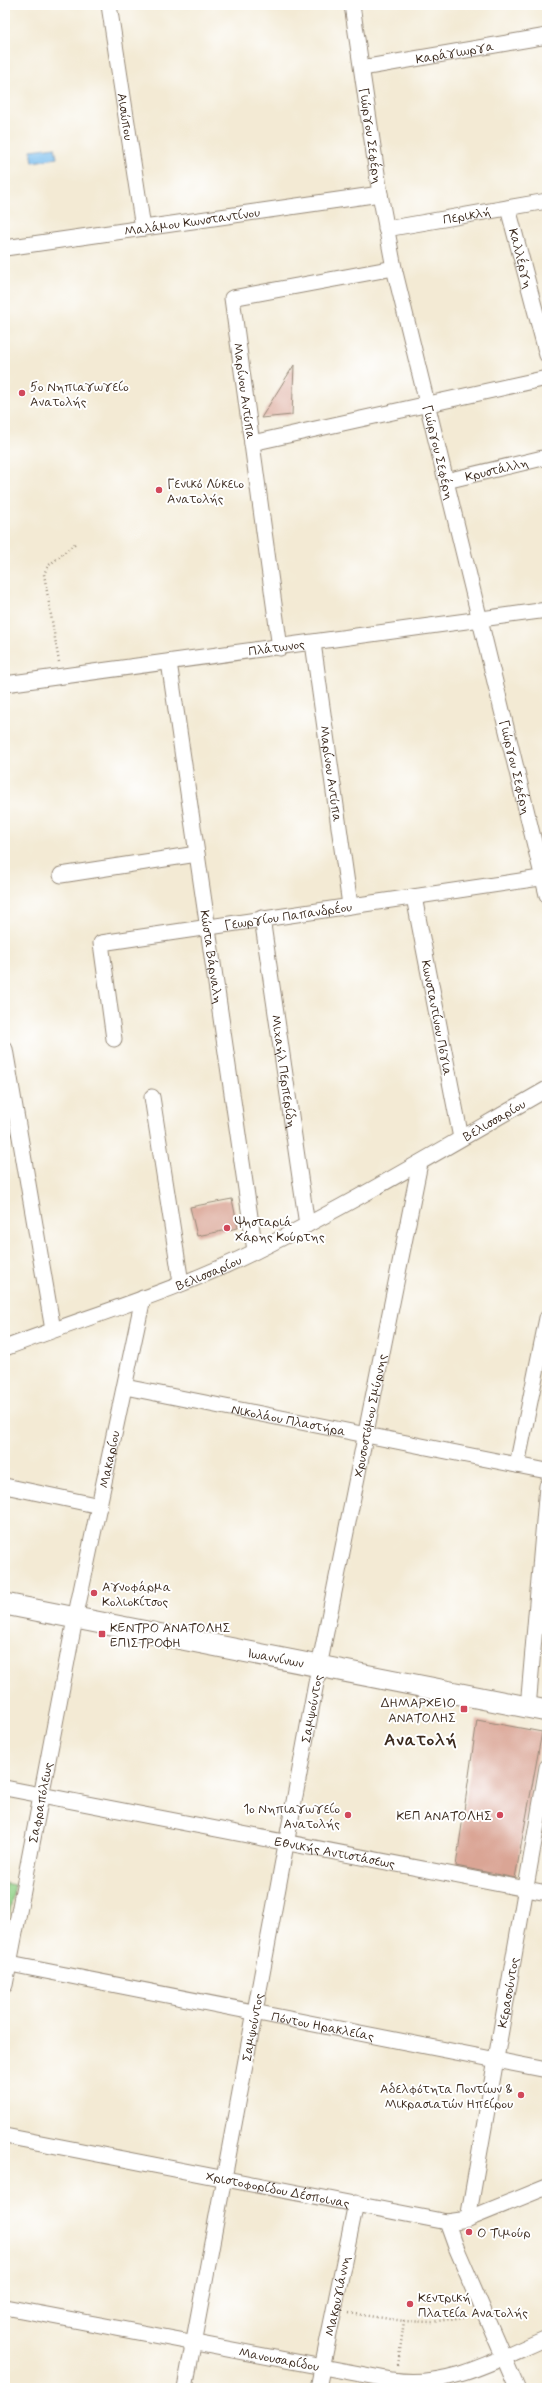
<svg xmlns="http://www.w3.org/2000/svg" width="552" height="2393" font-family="Mynerve,sans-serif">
	<rect width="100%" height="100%" fill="#fff"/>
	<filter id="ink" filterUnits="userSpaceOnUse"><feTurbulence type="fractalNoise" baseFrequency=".025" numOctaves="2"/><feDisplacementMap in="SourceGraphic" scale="8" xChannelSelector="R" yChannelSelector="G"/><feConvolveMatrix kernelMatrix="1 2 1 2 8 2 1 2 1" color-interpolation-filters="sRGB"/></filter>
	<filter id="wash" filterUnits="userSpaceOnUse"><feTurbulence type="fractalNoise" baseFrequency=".012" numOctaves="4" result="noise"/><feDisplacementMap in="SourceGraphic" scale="16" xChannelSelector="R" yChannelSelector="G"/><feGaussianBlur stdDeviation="0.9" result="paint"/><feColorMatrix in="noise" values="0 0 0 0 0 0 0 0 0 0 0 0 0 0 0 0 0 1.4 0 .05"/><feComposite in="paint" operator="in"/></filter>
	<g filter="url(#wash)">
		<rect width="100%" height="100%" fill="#f3ead4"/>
		<path fill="#93d389" stroke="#677e54" d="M5 1883 15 1885 5 1935Z"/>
		<path fill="#76bced" stroke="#587386" d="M55 147 57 158 33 162 31 150Z"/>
		<g id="blocks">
			<path fill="#daa595" d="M294 365 292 415 261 418Z
				M232 1199 238 1228 197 1236 190 1207Z
				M477 1720 542 1732 515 1878 456 1866Z"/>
		</g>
	</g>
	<g filter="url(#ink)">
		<use href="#blocks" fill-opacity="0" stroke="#978a79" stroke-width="1"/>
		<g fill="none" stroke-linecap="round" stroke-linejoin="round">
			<defs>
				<g id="street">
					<path id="s1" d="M109 5 143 228"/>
					<path id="s2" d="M352 5 380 194 394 268 547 895"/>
					<path id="s3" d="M362 68 547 36"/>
					<path id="s4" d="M508 208 547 355"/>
					<path id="s5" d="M386 229 547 201"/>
					<path id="s6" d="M5 248 380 194"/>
					<path d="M252 443 547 378"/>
					<path id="s7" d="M446 481 547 457"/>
					<path id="s8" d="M313 643 350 905"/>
					<path d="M280 648 232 298 394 268"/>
					<path id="s9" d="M169 662 255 1251"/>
					<path id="s10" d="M5 684 547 610"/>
					<path d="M61 875 197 854"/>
					<path id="s11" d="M414 897 461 1138"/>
					<path id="s12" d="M262 918 307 1225"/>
					<path id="s13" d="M114 1039 101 943 547 877"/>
					<path d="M5 1049 53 1330"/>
					<path d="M152 1097 181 1283"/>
					<path id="s14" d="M5 1348C89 1316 176 1291 256 1251 355 1202 451 1144 547 1089"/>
					<path id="s15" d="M125 1387 547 1471"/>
					<path d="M517 1465 547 1318"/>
					<path d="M5 1486 100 1506"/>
					<path d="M528 1708 547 1486"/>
					<path id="s16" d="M5 1788 547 1893"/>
					<path id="s17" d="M5 1963 547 2070"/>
					<path id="s18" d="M5 1985 75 1619 143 1298"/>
					<path id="s19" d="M5 2136 447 2222 468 2219 547 2187"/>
					<path id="s20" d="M468 2219 547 1767"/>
					<path d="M447 2222 456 2247 517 2388"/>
					<path id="s21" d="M5 2307 392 2380C447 2389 498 2359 547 2338"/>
					<path id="s22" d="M185 2388 319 1667 420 1163"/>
					<path id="s23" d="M318 2388 356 2203"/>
				</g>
				<g id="secondary">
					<path id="s24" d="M5 1604 547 1711"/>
				</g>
			</defs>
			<use href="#street" stroke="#978a79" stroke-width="17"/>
			<use href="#secondary" stroke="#978a79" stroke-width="23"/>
			<path stroke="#978a79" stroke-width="2.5" stroke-dasharray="1 3" stroke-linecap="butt" d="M59 662 44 574 48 566 77 542
				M349 2313 404 2321
				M398 2365 404 2321 432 2322 469 2316"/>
			<use href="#street" stroke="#fff" stroke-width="15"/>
			<use href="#secondary" stroke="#fff" stroke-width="21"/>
		</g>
	</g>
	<g fill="#d1495b" stroke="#fff" stroke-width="1.5">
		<circle cx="22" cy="393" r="4"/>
		<circle cx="159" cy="490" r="4"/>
		<circle cx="227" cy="1228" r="4"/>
		<circle cx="94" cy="1593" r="4"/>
		<rect x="98" y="1630" width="8" height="8" rx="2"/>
		<rect x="460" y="1705" width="8" height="8" rx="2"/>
		<circle cx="348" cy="1815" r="4"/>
		<circle cx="500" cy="1815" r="4"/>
		<circle cx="521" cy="2095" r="4"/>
		<circle cx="469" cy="2232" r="4"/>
		<circle cx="410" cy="2304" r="4"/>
	</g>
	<g text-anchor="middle" stroke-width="4" stroke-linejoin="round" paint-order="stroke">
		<g font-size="13" fill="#3b2a1e" stroke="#fff">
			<text dy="5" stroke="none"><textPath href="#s3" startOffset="94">Καράγιωργα</textPath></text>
			<text dy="5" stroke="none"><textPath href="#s1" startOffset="113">Αισώπου</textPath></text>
			<text dy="5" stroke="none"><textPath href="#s2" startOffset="132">Γιώργου Σεφέρη</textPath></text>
			<text dy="5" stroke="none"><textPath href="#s5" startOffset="82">Περικλή</textPath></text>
			<text dy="5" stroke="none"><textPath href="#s6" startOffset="189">Μαλάμου Κωνσταντίνου</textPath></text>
			<text dy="5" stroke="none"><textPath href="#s4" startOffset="52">Καλλέργη</textPath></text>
			<text transform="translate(245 391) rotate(82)" y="5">Μαρίνου Αντύπα</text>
			<text dy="5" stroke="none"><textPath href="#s2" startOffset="456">Γιώργου Σεφέρη</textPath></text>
			<text dy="5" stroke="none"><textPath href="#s7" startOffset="52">Κρυστάλλη</textPath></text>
			<text dy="5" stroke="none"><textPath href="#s10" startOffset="274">Πλάτωνος</textPath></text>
			<text dy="5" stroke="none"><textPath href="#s2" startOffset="780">Γιώργου Σεφέρη</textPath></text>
			<text dy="5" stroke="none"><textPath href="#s8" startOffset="132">Μαρίνου Αντύπα</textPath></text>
			<text dy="5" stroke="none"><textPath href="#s13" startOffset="286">Γεωργίου Παπανδρέου</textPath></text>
			<text dy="5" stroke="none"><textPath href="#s9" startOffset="298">Κώστα Βάρναλη</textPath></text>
			<text dy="5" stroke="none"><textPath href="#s11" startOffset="123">Κωνσταντίνου Πόγια</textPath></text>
			<text dy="5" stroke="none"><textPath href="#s12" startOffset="155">Μιχαήλ Περπερίδη</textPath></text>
			<text dy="5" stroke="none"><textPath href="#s14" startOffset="541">Βελισσαρίου</textPath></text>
			<text dy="5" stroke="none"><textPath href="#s14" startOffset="217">Βελισσαρίου</textPath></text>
			<text dy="5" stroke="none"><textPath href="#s22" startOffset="990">Χρυσοστόμου Σμύρνης</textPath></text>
			<text dy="5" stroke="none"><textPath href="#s15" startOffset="167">Νικολάου Πλαστήρα</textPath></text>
			<text dy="5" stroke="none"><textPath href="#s18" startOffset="536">Μακαρίου</textPath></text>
			<text dy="5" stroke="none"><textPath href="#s24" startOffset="276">Ιωαννίνων</textPath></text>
			<text dy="5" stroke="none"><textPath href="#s22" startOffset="691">Σαμψούντος</textPath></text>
			<text dy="5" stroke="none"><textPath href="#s18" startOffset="186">Σαφραπόλεως</textPath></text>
			<text dy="5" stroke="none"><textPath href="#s16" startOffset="336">Εθνικής Αντιστάσεως</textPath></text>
			<text dy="5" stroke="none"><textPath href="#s20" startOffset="230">Κερασούντος</textPath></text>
			<text dy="5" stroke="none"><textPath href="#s17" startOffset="324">Πόντου Ηρακλείας</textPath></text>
			<text dy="5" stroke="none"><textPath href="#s22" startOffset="367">Σαμψούντος</textPath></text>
			<text dy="5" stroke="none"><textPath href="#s19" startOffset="278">Χριστοφορίδου Δέσποινας</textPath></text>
			<text dy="5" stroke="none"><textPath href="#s23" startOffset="94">Μακρυγιάννη</textPath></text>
			<text dy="5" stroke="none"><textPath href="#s21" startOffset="279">Μανουσαρίδου</textPath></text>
		</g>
		<g font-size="13" fill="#3b2a1e" stroke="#fff" text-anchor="start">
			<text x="30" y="391">5ο Νηπιαγωγείο<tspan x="30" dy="15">Ανατολής</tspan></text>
			<text x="167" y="488">Γενικό Λύκειο<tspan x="167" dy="15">Ανατολής</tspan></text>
			<text x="235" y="1226">Ψησταριά<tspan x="235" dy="15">Χάρης Κούρτης</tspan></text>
			<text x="102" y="1591">Αγνοφάρμα<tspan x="102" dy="15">Κολιοκίτσος</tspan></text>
			<text x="110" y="1632">ΚΕΝΤΡΟ ΑΝΑΤΟΛΗΣ<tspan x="110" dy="15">ΕΠΙΣΤΡΟΦΗ</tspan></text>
			<text x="456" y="1707" text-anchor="end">ΔΗΜΑΡΧΕΙΟ<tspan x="456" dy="15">ΑΝΑΤΟΛΗΣ</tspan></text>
			<text x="340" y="1813" text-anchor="end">1ο Νηπιαγωγείο<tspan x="340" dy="15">Ανατολής</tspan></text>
			<text x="492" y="1820" text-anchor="end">ΚΕΠ ΑΝΑΤΟΛΗΣ</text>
			<text x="513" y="2093" text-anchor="end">Αδελφότητα Ποντίων &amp;<tspan x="513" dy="15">Μικρασιατών Ηπείρου</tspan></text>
			<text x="477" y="2237">Ο Τιμούρ</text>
			<text x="418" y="2302">Κεντρική<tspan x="418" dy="15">Πλατεία Ανατολής</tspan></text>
		</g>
		<g font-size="17" font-weight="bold" letter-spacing="1" fill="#3b2a1e" stroke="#fff">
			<text x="421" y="1745">Ανατολή</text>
		</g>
	</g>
	<rect width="552" height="2393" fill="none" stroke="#fff" stroke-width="20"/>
</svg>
